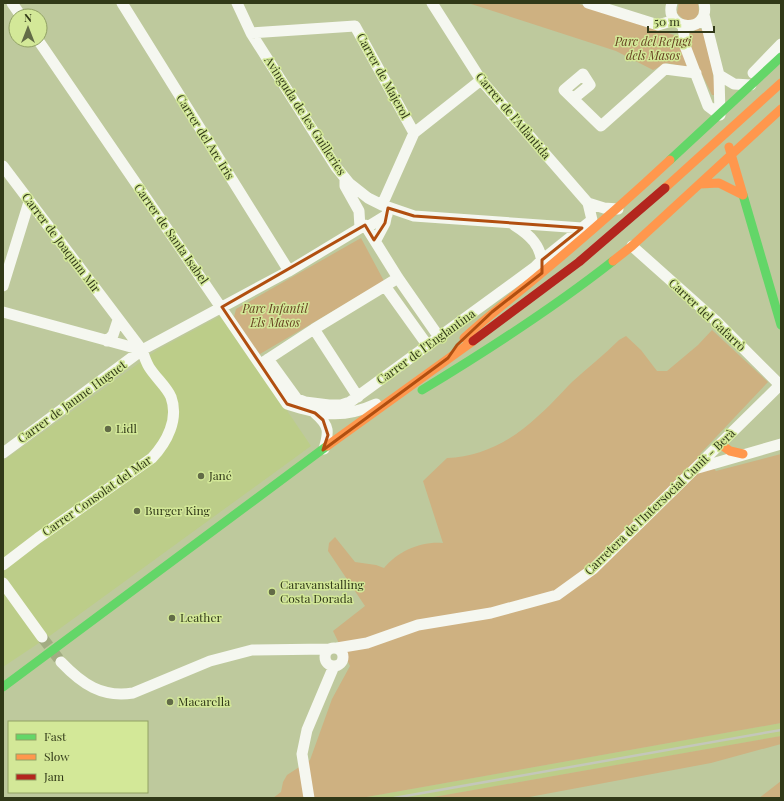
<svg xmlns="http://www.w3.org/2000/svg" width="784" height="801" font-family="'Playfair Display',serif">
	<rect width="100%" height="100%" fill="#bec99d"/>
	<path fill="#bccd89" d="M222 315 311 446 51 635 3 667V461L157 350Z
		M781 723V736L753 741 428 798H361Z"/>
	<path fill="#ceb181" d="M468 3H576L680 37 689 68 667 63 653 70 616 51Z
		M679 3H698L699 13 694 20H684L677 13Z
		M699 28 707 33 716 95H712L694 58 689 38V34Z
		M361 238 384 281 260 354 257 353 234 317 236 309Z
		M712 330 768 382 700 454 716 471 781 454V723L361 798H273L281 792 283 782 287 775 310 760 332 699 350 666 333 631 365 606 328 551 329 543 335 537 355 562 376 565 384 568C398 551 421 541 443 543L423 481 447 458C481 457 513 440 537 417 549 407 560 394 572 382 587 368 604 355 619 340L626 336 641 350 657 371H667L698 345Z
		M781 736V744L711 763 524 798H428Z
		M781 781V798H759Z"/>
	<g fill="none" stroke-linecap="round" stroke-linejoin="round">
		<path stroke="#a2ac82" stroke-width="11" stroke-dasharray="11 5.5" stroke-linecap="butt" d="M42 637 61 662"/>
		<path stroke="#f5f7f0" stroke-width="11" d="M12 3 21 16
			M122 3 289 271
			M237 3 251 33 336 167 349 183 368 198 382 205 414 216 582 228
			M432 3 481 80 588 203 592 220
			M588 3 658 25 675 20
			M672 3C663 31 711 35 704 3
			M704 15 719 75 720 115
			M683 25 685 46 708 106 720 115
			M251 33 355 26 414 133
			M38 40 287 404C321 415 343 419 376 404
			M753 73 781 44
			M719 75 734 84 751 85
			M574 98 590 85 583 74 564 90 601 126 665 69 696 73
			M3 166 142 350C144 356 146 362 149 367 155 377 167 387 171 397 179 419 167 442 152 458L38 538 3 565
			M345 180V186L359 211 360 228
			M588 203 604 208 618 209
			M382 205 414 133 481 80
			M365 225 398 278 439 337
			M514 225C530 235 542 246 542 266
			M376 240 385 223 387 213
			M632 246 715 320 780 385
			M3 286 29 202
			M385 286 428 346
			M3 312 142 350
			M314 329 358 397
			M107 341 113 335 118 320
			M268 359 297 399 305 402 329 405H341L350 402 535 267 542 260 592 220
			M262 363 314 329 398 278
			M315 413C330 426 329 432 324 449
			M3 453 142 350 289 271 365 225 369 226 387 215
			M698 468 781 444
			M3 583 42 637
			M325 657a9 9 0 1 1 18 0a9 9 0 1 1-18 0Z
			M337 648 367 643 418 625 491 613 557 595 593 569 781 384
			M61 662C82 684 102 698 133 693L210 661 252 650 329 649
			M309 798 302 754 307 730 334 666"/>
		<path stroke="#63d668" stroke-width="9" d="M670 160 781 57
			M743 195 781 325
			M422 390C488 350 552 309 613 261
			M3 687 327 446"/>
		<path stroke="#ff974d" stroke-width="9" d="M729 147 743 195
			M700 184 719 183 743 195
			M665 188 781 83
			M613 261 632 246 781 109
			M464 338C486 318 509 300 532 281 579 242 625 202 670 160
			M720 444 730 451 743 454
			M327 446 473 341"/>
		<path stroke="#b3261e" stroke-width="9" d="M473 341 579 262 665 188"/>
		<path stroke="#c4c7ba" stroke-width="2.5" d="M394 798 781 730"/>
	</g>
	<path fill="none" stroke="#b14f10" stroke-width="3" stroke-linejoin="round" d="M388 208 414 216 582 228 542 260V273L492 312 457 345 448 358 323 450 328 435 323 420 315 413 287 404 222 307 365 225 374 240 385 223Z"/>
	<g fill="#626b47" stroke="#d3e898" stroke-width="1.5">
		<circle cx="108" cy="429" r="4"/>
		<circle cx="201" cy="476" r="4"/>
		<circle cx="137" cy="511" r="4"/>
		<circle cx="272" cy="592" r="4"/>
		<circle cx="172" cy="618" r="4"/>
		<circle cx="170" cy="702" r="4"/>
	</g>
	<g text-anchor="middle" stroke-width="3" stroke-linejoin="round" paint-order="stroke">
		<g font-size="12" font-style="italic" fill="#674221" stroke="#d3e898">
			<text x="653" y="46">Parc del Refugi<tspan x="653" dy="14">dels Masos</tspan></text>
			<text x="275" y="313">Parc Infantil<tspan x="275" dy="14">Els Masos</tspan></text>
		</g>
		<g font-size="12" fill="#313918" stroke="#d3e898">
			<text transform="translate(383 76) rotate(61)" y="4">Carrer de Majerol</text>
			<text transform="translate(305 116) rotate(57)" y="4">Avinguda de les Guilleries</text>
			<text transform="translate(513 116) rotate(50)" y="4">Carrer de l'Atlàntida</text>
			<text transform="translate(205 137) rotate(58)" y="4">Carrer del Arc Iris</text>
			<text transform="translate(171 234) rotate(55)" y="4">Carrer de Santa Isabel</text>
			<text transform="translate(61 243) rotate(53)" y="4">Carrer de Joaquim Mir</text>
			<text transform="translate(707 315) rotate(43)" y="4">Carrer del Gafarrò</text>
			<text transform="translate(426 347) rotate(-36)" y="4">Carrer de l'Englantina</text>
			<text transform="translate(72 402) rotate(-36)" y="4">Carrer de Jaume Huguet</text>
			<text transform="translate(97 496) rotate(-35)" y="4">Carrer Consolat del Mar</text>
			<text transform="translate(660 502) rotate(-44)" y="4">Carretera de l'Intersocial Cunit - Berà</text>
		</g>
		<g font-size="12" fill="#313918" stroke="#d3e898" text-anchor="start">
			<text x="116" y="433">Lidl</text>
			<text x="209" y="480">Jané</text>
			<text x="145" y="515">Burger King</text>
			<text x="280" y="589">Caravanstalling<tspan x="280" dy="14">Costa Dorada</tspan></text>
			<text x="180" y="622">Leather</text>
			<text x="178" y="706">Macarella</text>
		</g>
	</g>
	<rect width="784" height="801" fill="none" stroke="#313918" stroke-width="8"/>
	<rect x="8" y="721" width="140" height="72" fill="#d3e898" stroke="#92a265"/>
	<rect x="16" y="734" width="20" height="6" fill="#63d668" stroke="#92a265"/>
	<text x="44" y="741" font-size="12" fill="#313918">Fast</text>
	<rect x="16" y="754" width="20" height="6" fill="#ff974d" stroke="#92a265"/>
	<text x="44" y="761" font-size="12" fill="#313918">Slow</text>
	<rect x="16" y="774" width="20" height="6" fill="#b3261e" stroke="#92a265"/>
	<text x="44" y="781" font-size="12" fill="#313918">Jam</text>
	<g transform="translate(28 28)"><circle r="19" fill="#d3e898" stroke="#92a265"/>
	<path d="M0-3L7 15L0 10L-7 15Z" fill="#626b47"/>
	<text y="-6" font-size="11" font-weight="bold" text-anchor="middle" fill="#313918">N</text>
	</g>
	<path d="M648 26v6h66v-6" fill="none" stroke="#313918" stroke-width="2"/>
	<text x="654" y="26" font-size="12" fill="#313918" stroke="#d3e898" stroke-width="3" paint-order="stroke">50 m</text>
</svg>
